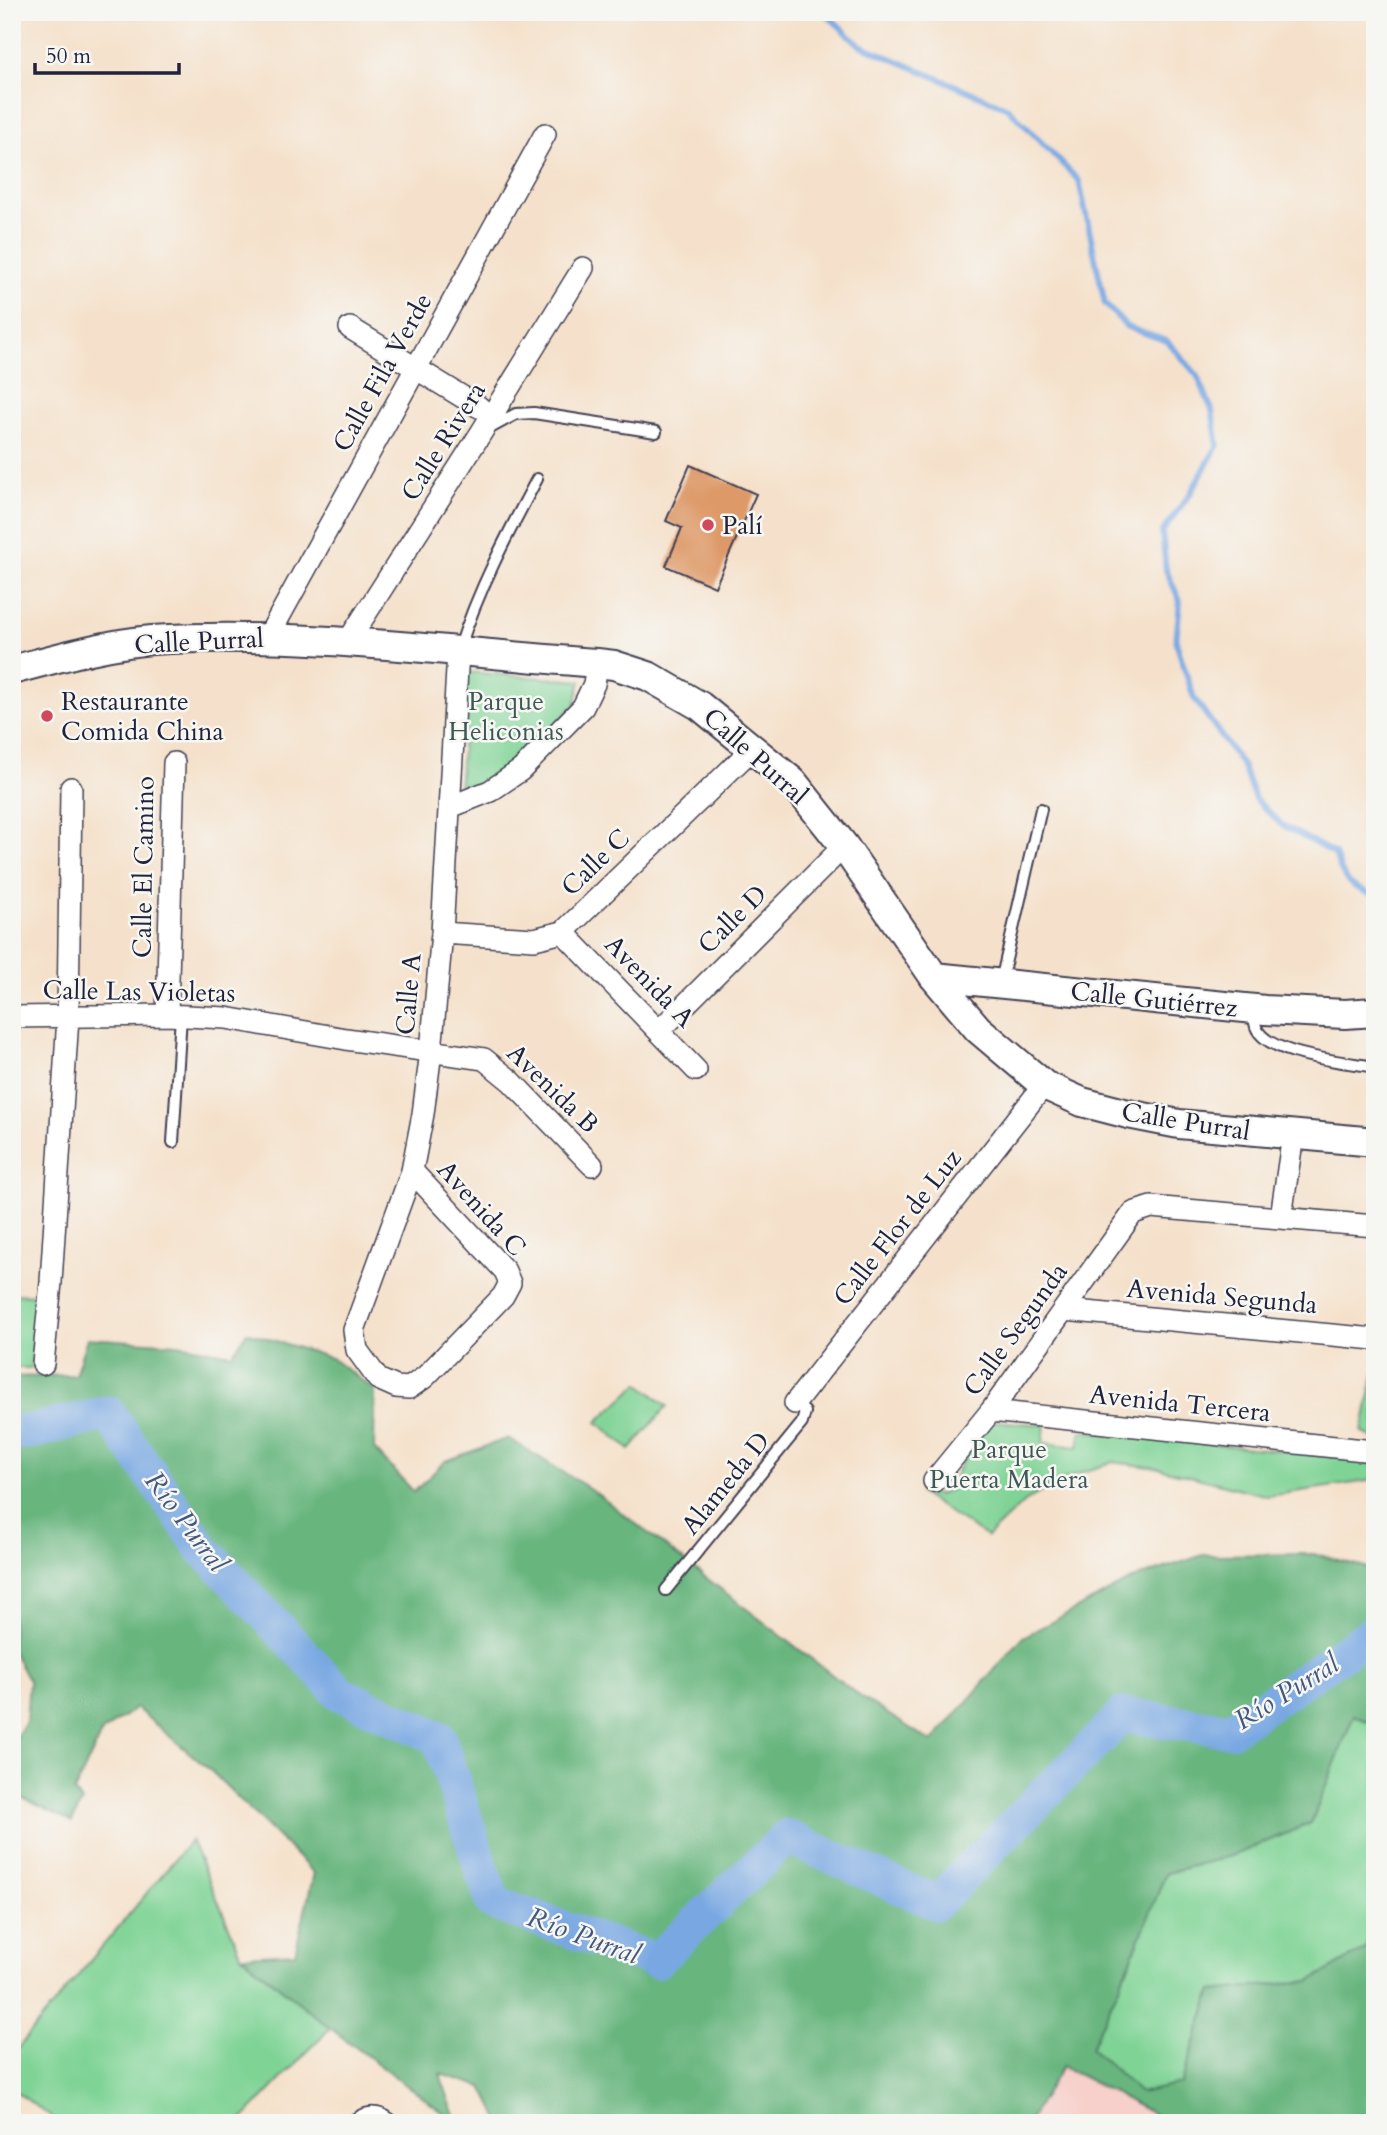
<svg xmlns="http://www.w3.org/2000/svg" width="1387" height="2135" font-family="Cardo,serif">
	<rect width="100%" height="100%" fill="#f6f6f2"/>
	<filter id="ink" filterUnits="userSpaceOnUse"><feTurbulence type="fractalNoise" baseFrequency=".0143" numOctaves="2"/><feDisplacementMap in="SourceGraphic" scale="14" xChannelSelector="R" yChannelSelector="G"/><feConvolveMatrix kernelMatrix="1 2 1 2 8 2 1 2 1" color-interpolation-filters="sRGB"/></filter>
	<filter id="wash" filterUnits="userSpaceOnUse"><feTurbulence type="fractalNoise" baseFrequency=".00686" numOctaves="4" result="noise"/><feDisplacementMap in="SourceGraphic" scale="28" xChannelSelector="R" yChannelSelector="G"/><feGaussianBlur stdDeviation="1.57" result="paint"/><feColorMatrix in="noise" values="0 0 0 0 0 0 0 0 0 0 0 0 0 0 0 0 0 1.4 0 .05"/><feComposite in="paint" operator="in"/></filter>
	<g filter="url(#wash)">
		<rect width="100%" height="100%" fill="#f5e1cb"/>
		<path fill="#f7d0cb" d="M1062 2065 1171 2123H1028Z"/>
		<path fill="#7fd395" stroke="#507a68" stroke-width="2" d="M467 672 581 681 575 705 488 787 459 793Z
			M12 1294 38 1295 31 1368H12Z
			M1374 1375H1375V1439L1362 1432Z
			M639 1383 667 1406 630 1450 597 1422Z
			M991 1421 1045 1425 1043 1443 1078 1447 1081 1431 1344 1457 1373 1464 1375 1461V1480L1268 1496 1158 1468 1113 1462 1063 1479 1024 1502 987 1537 921 1494 939 1495 949 1490 963 1459Z
			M1354 1715 1375 1725V1920L1365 1949 1310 1981 1212 1991 1181 2084 1140 2093 1091 2048 1131 1960 1166 1873 1234 1855 1311 1823Z
			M191 1840 242 1956 330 2028 239 2123H60L12 2089V2055Z"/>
		<path fill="#67b57e" stroke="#446c5c" stroke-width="2" d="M247 1332 331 1358 375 1390 374 1449 414 1492 445 1461 508 1438 592 1490 861 1697 932 1742 1023 1637 1133 1579 1203 1555 1316 1554 1375 1570V1725L1354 1715 1311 1823 1234 1855 1166 1873 1131 1960 1091 2048 1140 2093 1181 2084 1212 1991 1310 1981 1365 1949 1375 1920V2113L1367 2123H1171L1062 2066 1028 2123H501L483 2087 440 2074 457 2123 330 2028 242 1956 295 1953 314 1873 211 1771 136 1708 102 1732 74 1792 82 1802 72 1822 12 1793V1743L26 1722 29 1681 12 1651V1377L75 1375 87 1338 178 1344 232 1354Z"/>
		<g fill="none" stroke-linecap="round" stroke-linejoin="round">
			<path stroke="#78a7e2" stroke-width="6" d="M824 12 860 45 1008 108 1079 181 1105 304 1127 327 1167 341 1197 375 1212 410 1218 445 1190 494 1162 532 1166 570 1180 601 1176 642 1194 698 1242 765 1255 799 1282 825 1335 854C1343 880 1348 887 1375 895"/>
			<path stroke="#78a7e2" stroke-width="35" d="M12 1433 34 1431 108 1413 203 1549 341 1694 439 1738 493 1903 656 1961 787 1837 936 1903 1123 1715 1230 1730 1372 1633 1375 1634"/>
		</g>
		<g id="blocks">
			<path fill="#de9967" d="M690 465 756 494 715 587 666 566 682 528 666 521Z"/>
		</g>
	</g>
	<g filter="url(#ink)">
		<use href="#blocks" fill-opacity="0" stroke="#423f51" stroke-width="2"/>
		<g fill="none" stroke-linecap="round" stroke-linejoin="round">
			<defs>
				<path id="service" d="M490 428 516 414 534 413 656 432
					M459 650C478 590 507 535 537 479
					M1001 981 1041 809
					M1256 1011C1255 1015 1254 1019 1255 1023 1260 1056 1348 1062 1375 1067
					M173 1142 181 1016
					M666 1590 802 1423 805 1412 795 1403"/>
				<path id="minor" d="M350 328 479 407
					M268 637 545 134
					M347 643 481 433 583 268
					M450 807 490 791 521 770 583 707 594 684 597 663
					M563 932 696 1070
					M442 933 534 939 563 932 753 748
					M167 1015 174 763
					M12 1017 167 1015 226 1018 346 1039 484 1059 511 1081 592 1165
					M659 1031 844 846
					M412 1171 505 1271 510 1283 503 1296 425 1377 409 1388 396 1387 378 1379 357 1350 354 1330 412 1171 423 1114 431 1051 442 933 458 652
					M1281 1217 1293 1135
					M1064 1310 1375 1339
					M43 1364 51 1282 68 1017 71 788
					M795 1403 1044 1085
					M991 1411 1364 1450
					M934 1481 991 1411 1133 1213 1151 1207 1375 1226
					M359 2123C369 2116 377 2116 387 2123"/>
				<path id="tertiary" d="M12 670C58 658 105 644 152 640 301 631 450 652 597 663L614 665 648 676 700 706 793 782 844 846 934 977 978 1029 1044 1085 1082 1102 1128 1114 1179 1124 1375 1142
					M934 977 1265 1010 1345 1014 1375 1012"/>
			</defs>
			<use href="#service" stroke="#423f51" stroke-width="14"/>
			<use href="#minor" stroke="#423f51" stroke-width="24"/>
			<use href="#tertiary" stroke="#423f51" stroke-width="32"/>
			<path stroke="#423f51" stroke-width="3.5" stroke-dasharray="2 5" stroke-linecap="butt" d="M12 23 16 12"/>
			<use href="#service" stroke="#fff" stroke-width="10"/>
			<use href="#minor" stroke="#fff" stroke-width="21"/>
			<use href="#tertiary" stroke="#fff" stroke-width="28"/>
		</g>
	</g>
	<g fill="#d1495b" stroke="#f6f6f2" stroke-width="2.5">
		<circle cx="708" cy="525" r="7"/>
		<circle cx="47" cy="716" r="7"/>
	</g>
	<g text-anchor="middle" stroke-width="5" stroke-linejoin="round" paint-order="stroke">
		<g font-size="26" fill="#22223b" stroke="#f6f6f2">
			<text transform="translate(382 372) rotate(-61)" y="9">Calle Fila Verde</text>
			<text transform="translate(443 441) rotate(-58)" y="9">Calle Rivera</text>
			<text transform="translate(199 641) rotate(-3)" y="9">Calle Purral</text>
			<text transform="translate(756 756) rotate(42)" y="9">Calle Purral</text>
			<text transform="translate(595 862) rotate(-44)" y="9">Calle C</text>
			<text transform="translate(143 867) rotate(-89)" y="9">Calle El Camino</text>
			<text transform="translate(732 919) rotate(-45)" y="9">Calle D</text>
			<text transform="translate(650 981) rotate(46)" y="9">Avenida A</text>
			<text transform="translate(139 991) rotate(1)" y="9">Calle Las Violetas</text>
			<text transform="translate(408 994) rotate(-85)" y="9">Calle A</text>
			<text transform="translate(1154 999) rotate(6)" y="9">Calle Gutiérrez</text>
			<text transform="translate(553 1088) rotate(44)" y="9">Avenida B</text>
			<text transform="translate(1186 1121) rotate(9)" y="9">Calle Purral</text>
			<text transform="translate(482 1208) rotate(48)" y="9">Avenida C</text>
			<text transform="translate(897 1227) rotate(-52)" y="9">Calle Flor de Luz</text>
			<text transform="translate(1222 1296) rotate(5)" y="9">Avenida Segunda</text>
			<text transform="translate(1015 1329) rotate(-54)" y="9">Calle Segunda</text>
			<text transform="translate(1180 1403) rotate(6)" y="9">Avenida Tercera</text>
			<text transform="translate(725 1483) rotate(-51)" y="9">Alameda D</text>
		</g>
		<g font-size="26" fill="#22223b" stroke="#f6f6f2" text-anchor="start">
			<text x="722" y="534">Palí</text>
			<text x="61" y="710">Restaurante<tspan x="61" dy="30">Comida China</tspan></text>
		</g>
		<g font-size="26" fill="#3e5756" stroke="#f6f6f2">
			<text x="506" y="710">Parque<tspan x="506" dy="30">Heliconias</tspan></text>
			<text x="1009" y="1458">Parque<tspan x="1009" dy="30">Puerta Madera</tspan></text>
		</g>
		<g font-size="28" font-style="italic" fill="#44577e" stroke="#f6f6f2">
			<text transform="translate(187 1521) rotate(53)" y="10">Río Purral</text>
			<text transform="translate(1286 1691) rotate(-32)" y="10">Río Purral</text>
			<text transform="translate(584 1935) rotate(20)" y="10">Río Purral</text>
		</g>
	</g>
	<rect width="1387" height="2135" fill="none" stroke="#f6f6f2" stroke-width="42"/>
	<path d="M35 63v10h144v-10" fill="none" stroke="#22223b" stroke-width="3.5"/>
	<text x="46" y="63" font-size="21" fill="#22223b" stroke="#f6f6f2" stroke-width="5" paint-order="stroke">50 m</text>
</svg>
